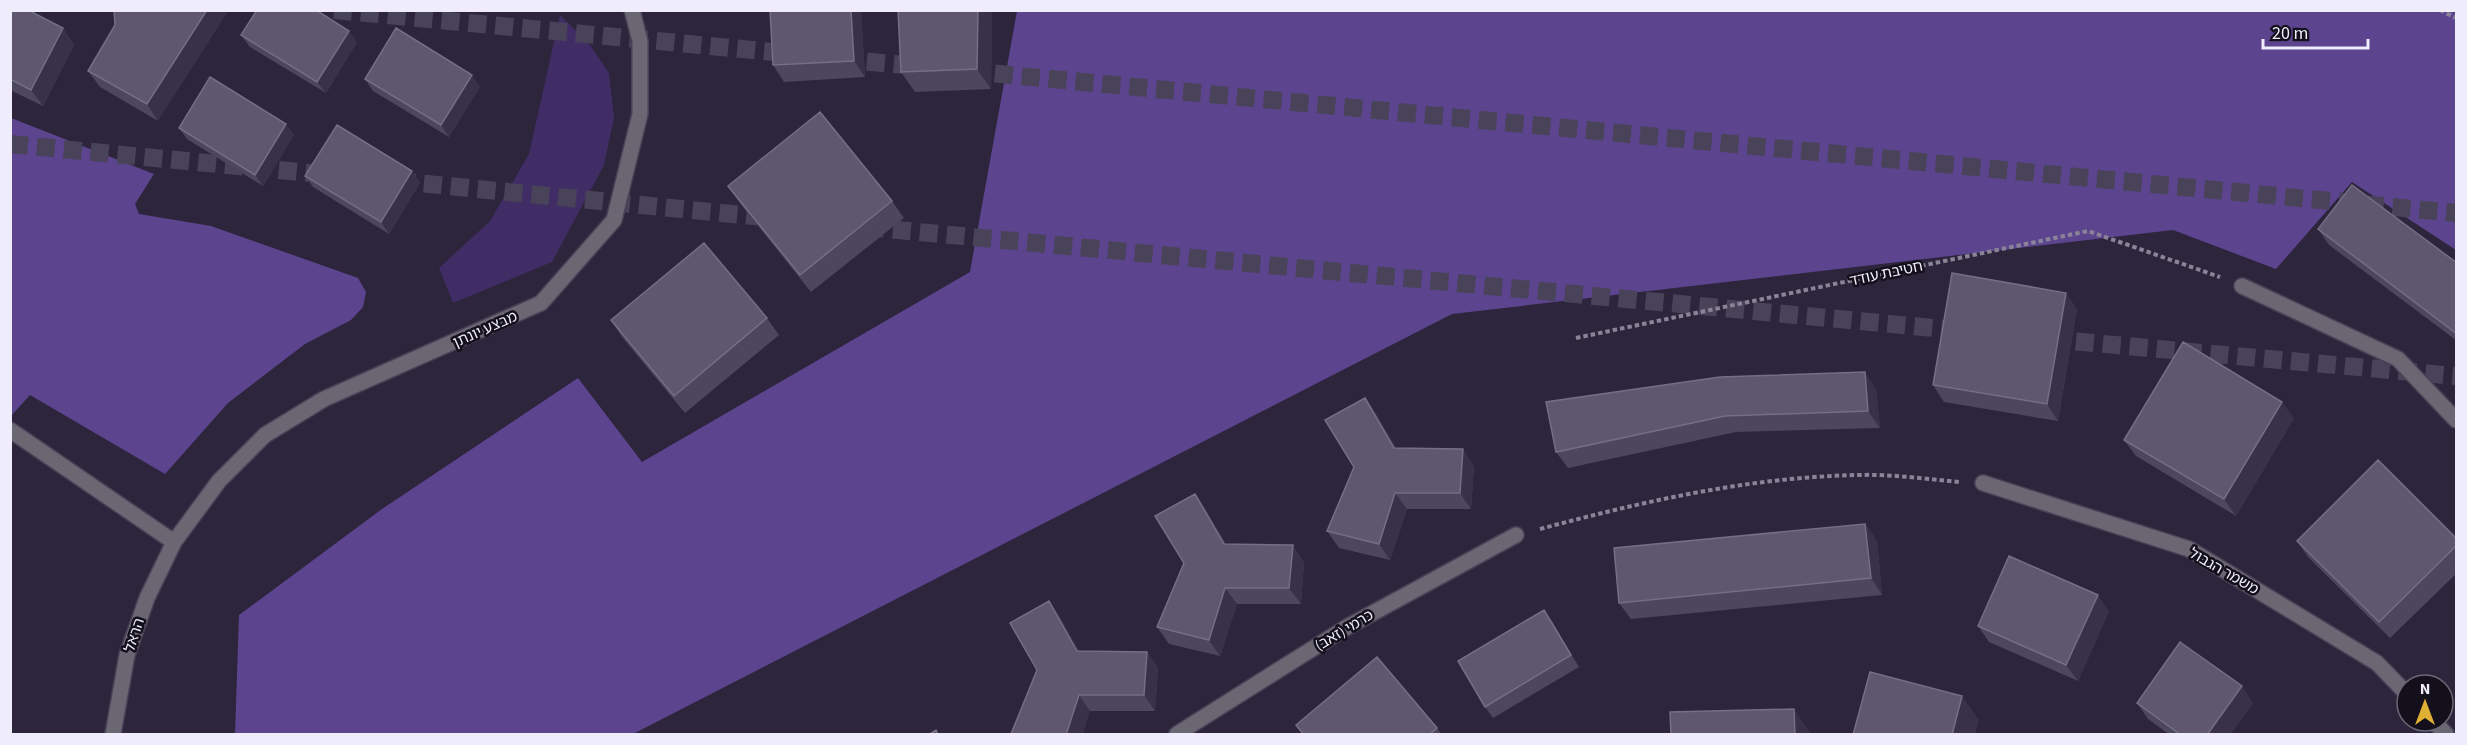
<svg xmlns="http://www.w3.org/2000/svg" width="2467" height="745" font-family="'Source Sans 3','Noto Sans Hebrew',sans-serif">
	<rect width="100%" height="100%" fill="#2c253c"/>
	<path fill="#402d65" d="M560 15 590 45 609 73 614 118 604 165 552 262 453 303 439 268 490 221 529 154Z"/>
	<path fill="#5d448f" d="M2451 10 2456 14V250L2352 182 2276 269 2173 230 1452 314 633 734H235L239 615 382 509 578 378 642 462 970 272 1017 11Z
		M11 118 154 174 135 204 139 214 211 226 358 278 366 292 363 307 351 320 305 344 228 403 165 474 30 395 11 416Z"/>
	<g fill="none" stroke-linecap="round" stroke-linejoin="round">
		<path stroke="#494359" stroke-width="18" stroke-dasharray="18 9" stroke-linecap="butt" d="M334 10 794 54
			M840 59 926 67
			M968 71 2456 213
			M10 144 331 175
			M397 181 773 218
			M866 227 1965 331
			M2049 339 2456 376"/>
		<defs>
			<path id="minor" d="M2242 286 2398 359 2456 420
				M10 430 174 542
				M1983 483 2189 549 2377 663 2407 694
				M2433 721 2446 734
				M113 734 127 655 147 598 174 542 219 481 265 435 324 399 541 303 614 220 640 114V41L632 10
				M1177 734 1347 627 1516 535"/>
		</defs>
		<use href="#minor" stroke="#474157" stroke-width="18"/>
		<path stroke="#898497" stroke-width="4" stroke-dasharray="4.5 3" stroke-linecap="butt" d="M2440 10 2456 18
			M1576 338 2088 231 2220 277
			M1540 529C1645 501 1750 477 1859 475 1892 474 1926 479 1959 482"/>
		<use href="#minor" stroke="#6a6773" stroke-width="15"/>
	</g>
	<path fill="#4c465e" d="M10 10 63 28 74 45 43 106 10 90Z
		M861 10 865 77 784 82 773 65Z
		M992 10 991 89 915 92 901 72Z
		M115 25 158 121 100 87 88 71Z
		M241 35 357 42 326 93 250 47Z
		M365 79 480 87 449 137 373 91Z
		M179 128 294 135 263 186 187 139Z
		M412 171 420 183 389 234 313 187 305 176Z
		M728 186 892 201 904 218 811 292 739 202Z
		M2318 229 2457 263V341L2329 245Z
		M2077 309 2058 421 1944 402 1933 385Z
		M767 318 779 335 685 413 622 337 611 320Z
		M1876 389 1880 428 1736 432 1568 468 1556 452 1546 402Z
		M1365 398 1376 414 1396 448 1474 466 1471 509H1407L1390 560 1339 548 1327 531 1354 467Z
		M2294 418 2236 516 2136 456 2124 440Z
		M1195 494 1206 510 1226 544 1304 562 1301 604H1237L1220 656 1169 644 1157 627 1184 563Z
		M1865 524 1877 541 1882 595 1631 619 1619 603Z
		M2457 539V573L2390 638 2308 557 2297 541Z
		M1049 601 1060 617 1079 651 1147 652 1158 668 1155 711H1090L1037 670Z
		M2109 611 2078 681 1989 642 1978 626Z
		M1552 621 1579 667 1493 718 1485 707Z
		M2137 703H2253L2230 735H2170L2148 719Z
		M1296 725 1437 728 1442 735H1303Z"/>
	<path fill="#383149" d="M207 10H229L158 121 147 104Z
		M851 10H861L865 77 854 61Z
		M978 10H992L991 89 977 69Z
		M63 28 74 45 43 106 31 90Z
		M349 31 357 42 326 93 317 82Z
		M472 75 480 87 449 137 441 125Z
		M286 124 294 135 263 186 255 175Z
		M412 171 420 183 389 234 381 222Z
		M2066 293 2077 309 2058 421 2047 404Z
		M1865 372 1876 389 1880 428 1868 411Z
		M1365 398 1376 414 1405 464 1394 448Z
		M2282 402 2294 418 2236 516 2224 499Z
		M1463 449 1474 466 1471 509 1460 493Z
		M1395 493 1407 509 1390 560 1379 544Z
		M1195 494 1206 510 1235 560 1224 544Z
		M1865 524 1877 541 1882 595 1871 578Z
		M1293 545 1304 562 1301 604 1289 588Z
		M1225 588 1237 604 1220 656 1209 640Z
		M2098 595 2109 611 2078 681 2066 665Z
		M1049 601 1060 617 1089 667 1077 651Z
		M1544 610 1552 621 1579 667 1571 655Z
		M1147 652 1158 668 1155 711 1144 695Z
		M2242 686 2253 703 2230 735H2207Z
		M1079 695 1090 711 1083 735H1066Z
		M1962 696 1979 720 1975 735H1952Z
		M1794 709 1811 734V735H1795Z"/>
	<path fill="#5e576f" stroke="#746f85" stroke-width="1.5" d="M10 10H28L63 28 31 90 10 79Z
		M114 10H207L147 104 88 71 115 25Z
		M257 10H316L349 31 317 82 241 35Z
		M770 10H851L854 61 773 65Z
		M898 10H978L977 69 901 72Z
		M396 28 472 75 441 125 365 79Z
		M210 77 286 124 255 175 179 128Z
		M820 112 892 201 800 275 728 186Z
		M337 125 412 171 381 222 305 176Z
		M2352 185 2457 263V334L2318 229Z
		M704 243 767 318 674 396 611 320Z
		M1952 273 2066 293 2047 404 1933 385Z
		M2183 342 2282 402 2224 499 2124 440Z
		M1865 372 1868 411 1725 416 1556 452 1546 402 1720 377Z
		M1365 398 1394 448 1463 449 1460 493H1395L1379 544 1327 531 1354 467 1325 420Z
		M2378 460 2457 539V545L2379 622 2297 541Z
		M1195 494 1224 544 1293 545 1289 588H1225L1209 640 1157 627 1184 563 1155 516Z
		M1865 524 1871 578 1619 603 1614 548Z
		M2009 556 2098 595 2066 665 1978 626Z
		M1049 601 1077 651 1147 652 1144 695H1079L1066 735 1011 734 1037 670 1010 623Z
		M1544 610 1571 655 1485 707 1458 661Z
		M2180 642 2242 686 2207 735H2181L2137 703Z
		M1377 657 1437 728 1429 735H1304L1296 725Z
		M1870 672 1962 696 1952 735H1853Z
		M1794 709 1795 735H1671L1670 712Z
		M936 730 938 735H928Z"/>
	<g text-anchor="middle" stroke-width="5" stroke-linejoin="round" paint-order="stroke">
		<g font-size="15" fill="#efecfc" stroke="#13101b">
			<text transform="translate(1886 273) rotate(-12)" y="5">חטיבת עודד</text>
			<text transform="translate(485 329) rotate(-24)" y="5">מבצע יונתן</text>
			<text transform="translate(2224 571) rotate(30)" y="5">משמר הגבול</text>
			<text transform="translate(1344 630) rotate(-31)" y="5">כרמי (זאב)</text>
			<text transform="translate(134 635) rotate(-72)" y="5">הראל</text>
		</g>
	</g>
	<rect width="2467" height="745" fill="none" stroke="#efecfc" stroke-width="24"/>
	<g transform="translate(2425 703)"><circle r="28" fill="#13101b" stroke="#6b6875" stroke-width="1.5"/>
	<path d="M0-4.5L10 22L0 15L-10 22Z" fill="#dfb034"/>
	<text y="-9" font-size="16" font-weight="bold" text-anchor="middle" fill="#efecfc">N</text>
	</g>
	<path d="M2263 39v9h105v-9" fill="none" stroke="#efecfc" stroke-width="3"/>
	<text x="2272" y="39" font-size="18" fill="#efecfc" stroke="#13101b" stroke-width="4.5" paint-order="stroke">20 m</text>
</svg>
